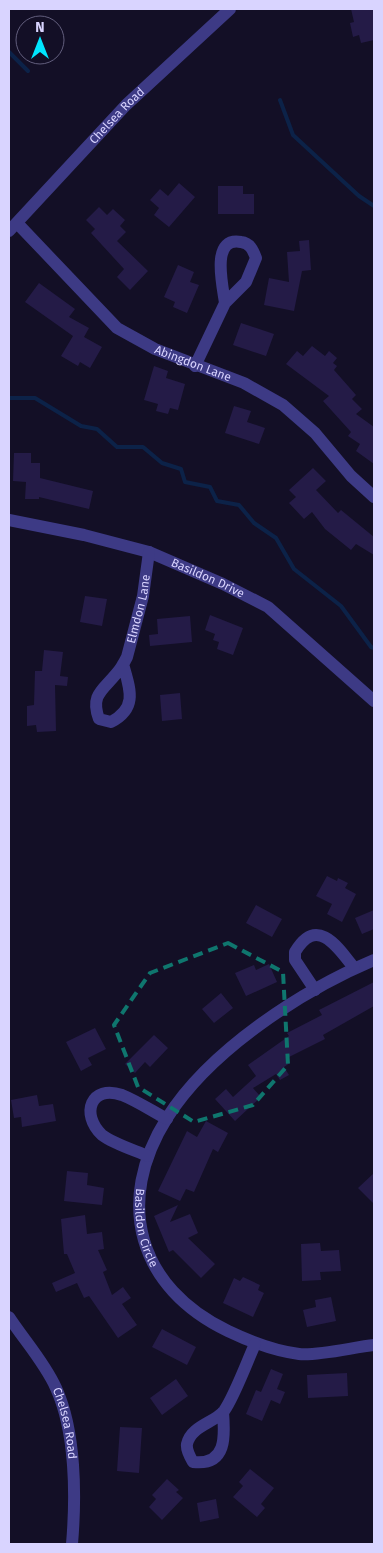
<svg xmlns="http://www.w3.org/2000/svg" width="383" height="1553" font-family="'Fira Sans',sans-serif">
	<rect width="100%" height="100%" fill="#130f26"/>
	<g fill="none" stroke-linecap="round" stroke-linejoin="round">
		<path stroke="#0c2248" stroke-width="4" d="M9 52 28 71
			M280 100 293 135 359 196 374 206
			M9 398H35L81 426 97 429 117 447H143L162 463 181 469 185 482 210 487 217 501 239 505 254 523 276 538 294 569 341 606 371 647 374 648"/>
	</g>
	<path fill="#241b47" d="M351 9H374V40L361 43 359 35 353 37 350 23 354 22Z
		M179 183 195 197 169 227 154 215 159 208 150 200 160 189 168 196Z
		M218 186H243V194H254V214H218Z
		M99 207 107 215 113 209 125 220 120 226 126 232 117 241 148 271 130 290 117 277 124 269 91 233 95 229 86 220Z
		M309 240 311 270 302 271 294 311 264 305 269 278 289 282 287 252 300 251 299 241Z
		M178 265 194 272 190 282 199 285 187 313 173 307 175 302 164 297Z
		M39 283 75 309 69 317 89 328 84 337 102 347 90 368 80 362 78 366 61 356 73 336 25 302Z
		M241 323 274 334 266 356 233 345Z
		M312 346 325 356 329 351 337 358 333 363 337 366 334 370 356 395 352 399 362 409 356 414 374 427V464L356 451 360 444 348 436 351 432 323 401 329 396 286 364 297 351 303 356Z
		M154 366 168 371 166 378 185 384 178 410 170 408 168 414 156 411 158 404 144 400Z
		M234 406 251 411 247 422 265 428 259 444 225 433Z
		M14 453H31V463H40V478L93 491 89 509 39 497V499H25L26 482 13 481Z
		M313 468 326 481 316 490 338 513 341 510 374 537V555L356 544 351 550 325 529 312 512 304 519 289 503 296 497 289 490Z
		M85 596 107 599 102 626 80 622Z
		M210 615 243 628 233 655 217 649 219 642 213 640 215 634 205 630Z
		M190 616 192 642 150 646 149 635 158 634 157 619Z
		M44 650 63 652 60 676 68 677 67 686 55 685 56 731 37 732 36 725 27 726V706L34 705 35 671H42Z
		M180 693 182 719 162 721 160 695Z
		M327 876 337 881 338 878 348 883 345 888 356 894 342 922 327 914 332 904 316 896Z
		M256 905 282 919 272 937 246 923Z
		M374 910V929L362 934 355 918Z
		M269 964 277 982 246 996 235 973 254 965 256 970Z
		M374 982V1006L323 1035 325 1039 287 1058 290 1063 284 1067 289 1075 280 1080 276 1074 253 1088 261 1097 235 1121 215 1099 226 1089 233 1097 256 1076 248 1065 289 1036 287 1033 322 1015 319 1010Z
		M221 993 233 1008 214 1023 202 1009Z
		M95 1028 106 1049 88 1058 92 1065 81 1071 66 1042Z
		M154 1035 168 1048 150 1067 145 1062 135 1073 125 1064Z
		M37 1095 39 1106 53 1104 56 1121 22 1127 21 1117 14 1118 11 1100Z
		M206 1121 228 1133 218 1152 213 1149 194 1192 186 1189 180 1201 158 1191 187 1131 197 1137Z
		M67 1171 88 1173 87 1185 104 1188 102 1205 64 1201Z
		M374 1173V1204L358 1188Z
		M178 1205 170 1222 190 1214 198 1233 188 1238 215 1264 201 1278 173 1250 169 1252 154 1216Z
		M85 1215 87 1234 102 1232 104 1249 98 1250 107 1270 103 1272 112 1295 123 1287 131 1298 122 1304 137 1325 118 1338 89 1296 84 1298 77 1283 56 1292 52 1283 75 1273 67 1254H64L61 1219Z
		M320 1243 321 1251 339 1250 341 1271 320 1272 321 1280 302 1281 301 1244Z
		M243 1277 260 1285 258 1290 264 1293 253 1317 223 1303 234 1278 240 1281Z
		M331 1297 336 1321 307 1327 303 1310 316 1307 315 1300Z
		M162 1329 196 1347 187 1365 152 1347Z
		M271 1369 283 1374 277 1389 285 1392 280 1404 271 1400 262 1421 246 1414 256 1390 261 1392Z
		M347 1373 348 1396 308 1398 307 1375Z
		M176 1379 188 1396 162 1415 150 1398Z
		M120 1427 142 1428 139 1473 117 1471Z
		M250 1469 274 1488 261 1504 265 1508 257 1517 233 1497 243 1486 239 1482Z
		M167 1479 179 1490 176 1492 183 1498 162 1520 149 1507 156 1499 152 1495Z
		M216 1499 219 1518 200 1522 197 1503Z"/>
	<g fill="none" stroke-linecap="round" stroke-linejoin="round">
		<g stroke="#3d3a85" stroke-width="12">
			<path id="s1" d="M17 223 117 328 155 349 244 383 283 405 315 433 351 476 374 497"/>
			<path id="s2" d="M9 231 126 105 230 9"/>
			<path d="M195 366 225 303 246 282 256 258C253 250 250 243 241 242 210 236 223 287 225 303"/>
			<path id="s3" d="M9 520 84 535 149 552 223 584 268 607 374 701"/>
			<path id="s4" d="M123 664C130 689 138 708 111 722L99 719C90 695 103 690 116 674 121 669 124 663 127 657L143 596 149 552"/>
			<path id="s5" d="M374 960C301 991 210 1050 167 1118 114 1202 138 1288 228 1331 251 1342 274 1351 299 1354 319 1356 354 1347 374 1345"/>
			<path d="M315 990 295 960V952C317 915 338 947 354 968"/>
			<path d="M148 1156C134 1150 114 1144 102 1135 80 1114 91 1084 122 1095 137 1101 152 1111 167 1119"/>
			<path id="s6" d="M9 1317C24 1340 45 1363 56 1388 76 1432 76 1497 72 1544"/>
			<path d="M223 1412C225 1436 227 1466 193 1462 190 1457 186 1450 187 1444 191 1426 214 1423 224 1411 234 1397 247 1362 255 1344"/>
		</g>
	</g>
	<path fill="none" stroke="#0f766e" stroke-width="4" stroke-dasharray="10 6" stroke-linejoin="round" d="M228 943 283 972 288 1065 253 1105 194 1122 138 1087 114 1025 150 973Z"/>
	<g text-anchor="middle" stroke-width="4.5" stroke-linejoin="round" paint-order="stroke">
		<g font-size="12" fill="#d9d4ff" stroke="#130f26">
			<text dy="4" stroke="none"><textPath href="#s2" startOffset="158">Chelsea Road</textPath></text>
			<text dy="4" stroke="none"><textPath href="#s1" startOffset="229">Abingdon Lane</textPath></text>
			<text dy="4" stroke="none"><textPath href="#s3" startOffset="208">Basildon Drive</textPath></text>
			<text dy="4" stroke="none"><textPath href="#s4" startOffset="201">Elmdon Lane</textPath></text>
			<text dy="4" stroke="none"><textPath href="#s5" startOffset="380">Basildon Circle</textPath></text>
			<text dy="4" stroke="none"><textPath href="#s6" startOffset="122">Chelsea Road</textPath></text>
		</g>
	</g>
	<rect width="383" height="1553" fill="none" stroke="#d9d4ff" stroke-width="20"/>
	<g transform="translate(40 40)"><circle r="24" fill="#130f26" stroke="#625e7d"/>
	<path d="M0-4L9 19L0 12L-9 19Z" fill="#00e5ff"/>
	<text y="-8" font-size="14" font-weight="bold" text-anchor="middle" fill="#d9d4ff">N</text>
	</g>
</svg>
